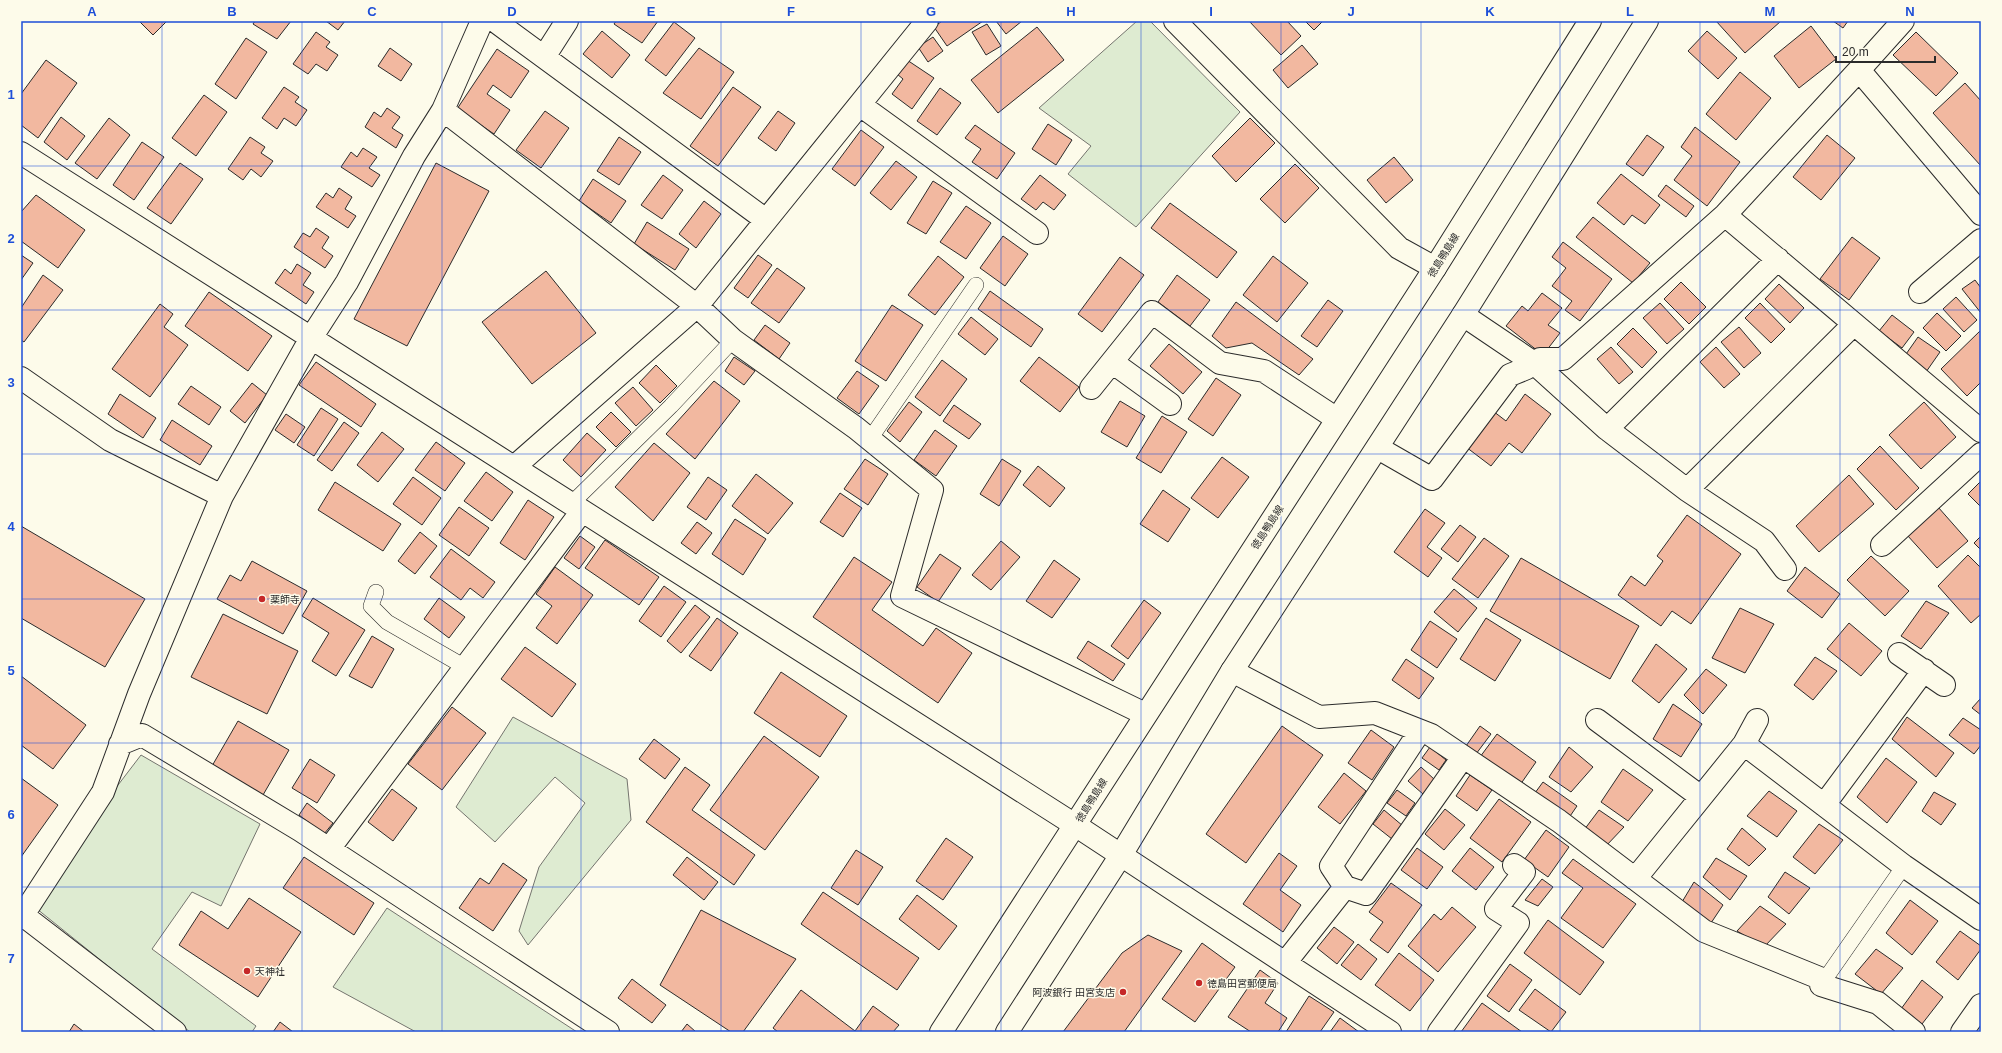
<svg xmlns="http://www.w3.org/2000/svg" width="2002" height="1053" font-family="Helvetica,'Noto Sans JP',sans-serif">
	<rect width="100%" height="100%" fill="#fdfbea"/>
	<path fill="#deebd1" stroke="#74746e" d="M1137 21H1150L1240 112 1136 227 1068 174 1091 146 1039 108Z
		M513 717 627 779 631 820 528 945 519 931 539 867 585 803 555 777 495 842 456 807Z
		M141 755 260 824 221 906 192 892 152 949 256 1026 252 1032H190L37 909 115 789Z
		M387 908 577 1032H416L333 987Z"/>
	<path fill="#f2b8a0" stroke="#2b2b2b" d="M139 21H167L153 35Z
		M255 21H291L277 39 253 24Z
		M326 21H345L338 30Z
		M616 21H658L642 43 614 24Z
		M942 21H983L947 46 934 27Z
		M996 21H1022L1006 34Z
		M1249 21H1287L1301 36 1281 55Z
		M1305 21H1323L1314 30Z
		M1716 21H1781L1745 53Z
		M1833 21H1848L1843 28Z
		M674 22 695 38 666 76 645 60Z
		M987 24 1001 46 986 55 972 32Z
		M1811 26 1836 59 1799 88 1774 56Z
		M1037 27 1064 60 998 113 971 80Z
		M602 31 630 55 612 78 583 54Z
		M1707 31 1737 58 1718 79 1688 51Z
		M316 32 330 42 326 47 338 55 327 71 316 64 308 74 293 64Z
		M1916 32 1958 73 1936 96 1893 55Z
		M933 37 943 51 928 62 918 47Z
		M246 38 267 52 236 99 215 84Z
		M1302 45 1318 64 1288 88 1273 70Z
		M390 48 412 64 401 81 378 66Z
		M699 48 734 72 701 119 663 93Z
		M497 49 529 71 511 98 493 85 487 94 510 110 494 134 457 109Z
		M46 60 77 83 38 138 21 125V94Z
		M907 60 934 78 912 109 892 94 903 79 897 74Z
		M1740 72 1771 98 1736 140 1706 114Z
		M1965 83 1981 101V166L1933 113Z
		M284 87 299 97 295 102 307 110 296 126 284 118 277 129 262 118Z
		M733 87 761 107 718 166 690 146Z
		M940 88 961 103 937 135 917 121Z
		M204 95 227 112 196 156 172 138Z
		M387 108 400 117 392 128 403 135 396 148 365 127 374 112 381 117Z
		M545 111 569 128 541 168 516 150Z
		M778 111 795 123 776 151 758 138Z
		M61 117 85 136 67 160 44 142Z
		M109 118 130 135 97 179 75 163Z
		M1250 118 1275 143 1236 182 1212 156Z
		M1048 124 1072 140 1056 165 1032 149Z
		M975 125 1015 153 997 179 972 162 981 149 965 138Z
		M1695 127 1740 162 1707 206 1674 180 1692 156 1681 147Z
		M861 130 884 147 855 186 832 169Z
		M1647 135 1664 147 1643 176 1626 164Z
		M1827 135 1855 158 1821 200 1793 177Z
		M250 137 265 147 261 153 273 161 261 177 251 169 243 180 228 169Z
		M619 137 641 152 619 185 597 171Z
		M142 142 164 157 134 200 113 185Z
		M363 148 377 157 369 168 380 175 372 187 341 167 351 152 357 157Z
		M1394 157 1413 180 1386 203 1367 180Z
		M896 161 917 177 891 210 870 193Z
		M180 163 203 179 171 224 147 208Z
		M436 163 489 191 407 346 354 319Z
		M1295 164 1319 188 1285 223 1260 199Z
		M1621 174 1660 205 1645 224 1632 215 1624 225 1597 203Z
		M663 175 683 190 662 219 641 205Z
		M1040 175 1066 195 1054 210 1043 202 1036 210 1021 199Z
		M593 179 626 201 611 223 579 201Z
		M933 181 952 193 926 234 907 223Z
		M1666 185 1694 206 1686 217 1658 196Z
		M339 188 352 197 345 209 356 216 348 228 316 207 326 193 333 198Z
		M36 195 85 230 58 268 21 241V212Z
		M704 201 721 214 696 248 679 234Z
		M1170 203 1237 252 1217 278 1151 228Z
		M966 206 991 223 966 259 940 242Z
		M1593 217 1650 263 1633 283 1576 237Z
		M647 222 689 249 675 270 634 244Z
		M316 228 329 237 322 248 333 256 325 268 294 247 303 233 310 237Z
		M1003 236 1028 254 1005 286 980 268Z
		M1852 237 1880 258 1849 300 1820 279Z
		M1563 242 1612 279 1580 321 1565 310 1572 301 1552 286 1566 268 1552 257Z
		M21 255 33 263 21 280Z
		M758 255 772 265 748 298 734 288Z
		M938 256 964 277 935 315 908 295Z
		M1273 256 1308 283 1277 322 1243 295Z
		M1120 257 1144 275 1102 332 1078 314Z
		M297 264 311 273 303 285 314 292 306 304 275 283 285 269 291 274Z
		M777 268 805 288 779 323 751 303Z
		M546 271 596 333 532 384 482 322Z
		M43 275 63 290 24 342 21 340V308Z
		M1177 275 1210 300 1190 326 1158 302Z
		M1975 280 1981 288V313L1962 289Z
		M1681 282 1706 307 1689 324 1664 299Z
		M1779 284 1804 308 1790 323 1765 299Z
		M990 291 1043 329 1031 347 978 309Z
		M209 292 272 336 248 371 185 326Z
		M1542 293 1562 308 1548 325 1560 333 1543 355 1506 326 1522 306 1528 311Z
		M1956 297 1977 320 1964 332 1943 309Z
		M1328 300 1343 311 1317 347 1301 336Z
		M1236 302 1313 359 1299 375 1252 343 1226 348 1212 336Z
		M1660 303 1684 329 1667 344 1643 318Z
		M1760 303 1785 329 1771 343 1745 318Z
		M160 304 173 314 164 327 188 345 150 397 112 369Z
		M892 305 923 325 886 381 855 361Z
		M1937 313 1961 336 1946 351 1923 328Z
		M1892 315 1914 332 1902 348 1879 331Z
		M971 317 998 339 985 355 958 334Z
		M765 325 790 343 779 359 754 340Z
		M1739 327 1761 353 1744 368 1721 342Z
		M1633 328 1657 352 1642 368 1617 344Z
		M1981 330V382L1967 396 1941 369Z
		M1918 337 1940 352 1926 372 1904 357Z
		M1169 344 1202 372 1183 394 1150 366Z
		M1611 347 1633 372 1619 384 1597 359Z
		M1716 347 1740 374 1724 388 1700 362Z
		M734 357 755 371 744 385 725 371Z
		M1039 357 1079 387 1060 412 1020 381Z
		M942 360 967 379 940 416 915 397Z
		M316 362 376 404 361 427 299 385Z
		M656 365 677 386 660 403 639 383Z
		M857 371 879 386 859 414 837 398Z
		M1216 378 1241 395 1213 436 1188 419Z
		M714 381 740 401 695 459 666 434Z
		M252 383 267 395 245 423 230 411Z
		M191 386 221 407 209 425 178 404Z
		M633 387 653 410 636 426 615 403Z
		M120 394 156 418 143 438 108 414Z
		M1525 394 1551 414 1522 453 1509 443 1491 466 1466 447 1493 411 1506 421Z
		M1120 401 1145 416 1127 447 1101 432Z
		M909 402 922 412 900 442 887 431Z
		M1924 402 1956 437 1921 469 1889 435Z
		M954 405 981 424 969 439 943 421Z
		M321 408 338 419 314 456 297 445Z
		M611 412 631 432 616 447 596 427Z
		M286 414 305 427 294 443 275 430Z
		M1162 416 1187 432 1161 473 1136 458Z
		M172 420 212 446 200 465 160 440Z
		M344 422 359 433 332 471 317 460Z
		M935 430 957 446 936 476 914 460Z
		M382 432 404 449 378 482 357 465Z
		M587 433 606 450 581 477 563 460Z
		M436 442 465 463 445 491 415 470Z
		M654 443 690 473 653 521 615 487Z
		M1880 446 1919 488 1896 510 1857 469Z
		M1222 457 1249 477 1218 518 1191 498Z
		M865 459 888 474 868 505 844 489Z
		M1002 459 1021 471 999 506 980 494Z
		M1038 466 1065 488 1050 507 1023 485Z
		M486 472 513 492 492 521 464 501Z
		M756 474 793 503 768 534 732 506Z
		M1849 475 1874 504 1819 552 1796 526Z
		M413 477 441 498 422 525 393 504Z
		M708 477 727 490 706 520 687 507Z
		M1981 481V507L1968 494Z
		M335 482 401 524 383 551 318 510Z
		M1163 490 1190 509 1168 542 1140 524Z
		M840 493 862 508 843 537 820 522Z
		M528 500 554 517 525 560 500 543Z
		M459 507 489 528 469 556 439 535Z
		M1938 507 1968 541 1937 568 1907 535Z
		M1425 509 1445 523 1427 547 1442 558 1428 577 1394 552Z
		M1687 515 1741 554 1691 624 1672 611 1661 626 1618 595 1631 576 1645 586 1663 561 1657 556Z
		M735 519 766 539 743 575 712 554Z
		M697 522 712 533 696 554 681 543Z
		M1460 525 1476 537 1458 562 1441 549Z
		M21 526 145 599 105 667 21 618Z
		M420 532 437 546 415 574 398 561Z
		M580 536 595 547 579 569 564 558Z
		M1981 536V550L1974 543Z
		M1484 538 1509 556 1478 598 1452 579Z
		M605 540 659 577 639 605 585 568Z
		M1001 541 1020 557 991 590 972 575Z
		M451 549 495 582 483 598 470 588 461 600 430 577Z
		M940 554 961 568 938 602 917 587Z
		M1968 555 1981 568V614L1971 623 1938 586Z
		M1871 556 1909 591 1885 616 1847 580Z
		M854 557 892 582 872 610 923 646 936 628 972 653 938 703 813 617Z
		M1521 558 1639 626 1610 679 1490 611Z
		M1054 560 1080 579 1052 618 1026 601Z
		M252 561 307 591 283 634 217 599 230 575 241 581Z
		M555 567 593 595 557 644 536 628 552 606 536 594Z
		M1805 567 1840 594 1822 618 1787 591Z
		M664 586 686 602 661 637 639 621Z
		M1454 589 1477 608 1458 632 1434 612Z
		M313 598 365 630 336 676 312 661 329 633 302 616Z
		M439 598 465 617 449 638 424 619Z
		M1144 600 1161 613 1128 659 1111 646Z
		M1926 601 1949 613 1921 649 1901 636Z
		M695 605 710 617 681 653 667 641Z
		M1740 608 1774 624 1745 673 1712 658Z
		M223 614 298 651 267 714 191 677Z
		M717 618 738 633 711 671 689 656Z
		M1486 618 1521 640 1495 681 1460 659Z
		M1430 621 1457 639 1437 668 1411 650Z
		M1849 623 1882 651 1861 676 1827 649Z
		M372 636 394 649 372 688 349 676Z
		M1088 641 1125 664 1113 681 1077 658Z
		M1656 644 1687 669 1659 703 1632 681Z
		M525 647 576 684 552 717 501 679Z
		M1815 657 1837 671 1813 700 1794 685Z
		M1406 659 1434 678 1419 699 1392 680Z
		M1706 669 1727 685 1703 714 1684 695Z
		M781 672 847 716 820 757 754 713Z
		M21 676 86 725 53 769 21 745Z
		M1981 698V715L1972 708Z
		M1673 704 1702 724 1681 757 1653 739Z
		M452 707 486 733 442 790 408 764Z
		M1907 717 1954 753 1936 777 1892 739Z
		M1963 718 1981 730V745L1974 754 1949 735Z
		M238 721 289 750 263 795 212 766Z
		M1282 726 1323 755 1246 863 1206 834Z
		M1480 726 1491 734 1476 754 1466 746Z
		M1371 730 1394 747 1372 780 1348 763Z
		M1497 734 1536 762 1520 785 1480 757Z
		M764 736 819 777 765 850 710 810Z
		M654 739 680 759 665 779 639 759Z
		M1430 747 1446 760 1439 770 1422 758Z
		M1569 747 1593 767 1571 792 1549 777Z
		M1886 758 1917 782 1887 823 1857 797Z
		M310 759 335 775 317 803 292 788Z
		M685 767 710 785 692 810 755 855 734 885 646 822Z
		M1421 767 1435 780 1423 794 1408 781Z
		M1623 769 1653 790 1628 821 1601 802Z
		M1344 773 1366 791 1340 824 1318 807Z
		M1470 775 1492 790 1477 811 1456 796Z
		M21 778 58 805 21 857Z
		M1543 782 1577 806 1566 822 1532 797Z
		M392 789 417 808 393 841 368 822Z
		M1397 790 1415 803 1406 816 1387 803Z
		M1769 791 1797 811 1777 837 1747 816Z
		M1934 792 1956 804 1941 825 1922 811Z
		M1499 799 1531 822 1502 862 1470 838Z
		M307 803 333 823 324 834 299 815Z
		M1445 809 1465 825 1444 850 1425 834Z
		M1384 810 1403 826 1392 839 1373 824Z
		M1599 810 1624 827 1605 847 1584 830Z
		M1819 824 1843 840 1815 874 1793 857Z
		M1742 828 1766 849 1749 866 1727 849Z
		M1546 830 1569 847 1548 877 1524 860Z
		M946 838 973 857 943 900 916 881Z
		M1417 848 1443 867 1427 889 1401 870Z
		M1470 848 1494 867 1476 890 1452 871Z
		M856 850 883 867 858 905 831 888Z
		M1279 853 1297 866 1280 890 1301 905 1283 932 1243 904Z
		M304 857 374 903 354 935 283 888Z
		M687 857 718 882 704 900 673 875Z
		M1716 858 1747 876 1730 900 1703 877Z
		M1573 859 1636 904 1603 948 1561 918 1583 888 1562 873Z
		M503 863 527 880 493 931 459 908 480 878 489 884Z
		M1785 872 1810 888 1789 914 1768 897Z
		M1542 879 1553 887 1538 906 1525 900Z
		M1694 882 1723 905 1711 923 1682 902Z
		M1391 883 1422 905 1388 953 1370 940 1383 922 1369 912Z
		M823 892 919 958 897 990 801 924Z
		M917 895 957 926 939 950 899 919Z
		M249 898 301 932 258 997 179 945 201 911 228 929Z
		M1910 900 1938 921 1912 955 1886 933Z
		M1760 906 1786 924 1764 947 1737 931Z
		M1452 907 1476 927 1438 972 1408 946 1434 914 1441 920Z
		M701 910 796 959 743 1032H731L660 985Z
		M1548 920 1604 962 1580 995 1524 953Z
		M1334 927 1354 942 1337 964 1317 948Z
		M1960 931 1981 946V949L1958 980 1936 962Z
		M1148 935 1182 951 1124 1032H1063L1122 953Z
		M1202 943 1235 967 1195 1022 1162 999Z
		M1358 944 1377 959 1361 980 1341 965Z
		M1876 949 1903 968 1881 994 1855 974Z
		M1399 953 1434 980 1410 1011 1375 985Z
		M1510 964 1532 980 1509 1012 1487 996Z
		M1260 970 1278 983 1265 1003 1287 1018 1278 1032H1251L1228 1017Z
		M632 979 666 1005 652 1023 618 998Z
		M1922 980 1943 997 1922 1024 1901 1009Z
		M1535 989 1566 1012 1551 1032 1519 1010Z
		M801 990 855 1031 873 1006 899 1025 893 1032H778L773 1028Z
		M1309 996 1334 1012 1320 1032H1286Z
		M1482 1003 1522 1032H1461Z
		M1340 1018 1359 1032H1330Z
		M280 1022 293 1032H273Z
		M74 1024 84 1032H69Z
		M687 1024 696 1032H681Z"/>
	<g fill="none" stroke-linecap="round" stroke-linejoin="round">
		<defs>
			<path id="service" d="M870 439 976 285
				M571 504 671 406 733 340
				M376 592 371 606 387 622 465 667
				M1821 985 1904 866"/>
			<path id="minor" d="M495 21 766 220
				M1175 21 1399 248 1435 268
				M544 57 567 21
				M1859 70 1903 21
				M860 105 1037 233
				M443 110 697 306 733 340 856 428 932 490 902 596 1145 714
				M21 153 1075 825 1390 1032
				M1725 215 1981 431
				M1920 292 1981 240
				M1463 315 1534 363 1607 429 1687 490 1764 541 1785 569
				M1112 362 1170 404
				M21 378 110 440 222 496
				M1091 388 1152 312 1220 363 1264 371 1337 419
				M1607 429 1778 259
				M1378 448 1432 479 1510 375 1527 368 1540 359H1563L1725 215 1859 70 1981 214
				M514 467 697 306 927 21
				M1687 490 1854 324
				M1882 545 1981 454
				M1899 654 1944 685
				M1232 671 1319 717 1375 713 1431 735 1559 821 1704 931 1822 979 1821 985 1878 1003 1914 1032
				M1597 720 1701 797
				M120 744 142 735 300 830 608 1032
				M1744 744 1904 866 1981 919
				M1824 805 1924 670
				M329 849 582 511
				M1635 879 1744 744 1757 720
				M1345 887 1331 866 1420 731
				M24 916 175 1032
				M21 918 103 792 139 694 222 496 311 338 347 282 414 156 443 110 482 21
				M1285 963 1345 887 1366 894 1463 757
				M1439 1032 1518 923 1496 909 1524 872 1514 865
				M1962 1032 1981 1005"/>
			<path id="primary" d="M941 1032 1435 268 1590 21
				M1007 1032 1121 855 1232 671 1463 315 1647 21"/>
		</defs>
		<use href="#service" stroke="#2b2b2b" stroke-width="16"/>
		<use href="#minor" stroke="#2b2b2b" stroke-width="24"/>
		<use href="#primary" stroke="#2b2b2b" stroke-width="24"/>
		<use href="#service" stroke="#fdfbea" stroke-width="15"/>
		<use href="#minor" stroke="#fdfbea" stroke-width="22"/>
		<use href="#primary" stroke="#fdfbea" stroke-width="22"/>
	</g>
	<path fill="none" stroke="#1d4ed8" stroke-width="1" stroke-opacity="0.55" d="M162 21V1032M302 21V1032M442 21V1032M581 21V1032M721 21V1032M861 21V1032M1001 21V1032M1141 21V1032M1281 21V1032M1421 21V1032M1560 21V1032M1700 21V1032M1840 21V1032M21 166H1981M21 310H1981M21 454H1981M21 599H1981M21 743H1981M21 887H1981"/>
	<g fill="#c62828" stroke="#fdfbea" stroke-width="1.5">
		<circle cx="262" cy="599" r="4"/>
		<circle cx="247" cy="971" r="4"/>
		<circle cx="1199" cy="983" r="4"/>
		<circle cx="1123" cy="992" r="4"/>
	</g>
	<g text-anchor="middle" stroke-width="3" stroke-linejoin="round" paint-order="stroke">
		<g font-size="10" fill="#2b2b2b" stroke="#fdfbea">
			<text transform="translate(1443 255) rotate(-58)" y="4">徳島鴨島線</text>
			<text transform="translate(1267 527) rotate(-57)" y="4">徳島鴨島線</text>
			<text transform="translate(1091 800) rotate(-58)" y="4">徳島鴨島線</text>
		</g>
		<g font-size="10" fill="#2b2b2b" stroke="#fdfbea" text-anchor="start">
			<text x="270" y="603">薬師寺</text>
			<text x="255" y="975">天神社</text>
			<text x="1207" y="987">徳島田宮郵便局</text>
			<text x="1115" y="996" text-anchor="end">阿波銀行 田宮支店</text>
		</g>
	</g>
	<rect width="2002" height="1053" fill="none" stroke="#fdfbea" stroke-width="44"/>
	<path d="M1836 56v6h99v-6" fill="none" stroke="#2b2b2b" stroke-width="2"/>
	<text x="1842" y="56" font-size="12" fill="#2b2b2b" stroke="#fdfbea" stroke-width="3" paint-order="stroke">20 m</text>
	<rect x="22" y="22" width="1958" height="1009" fill="none" stroke="#1d4ed8" stroke-width="1.5"/>
	<g font-size="13" text-anchor="middle" font-weight="bold" fill="#1d4ed8">
		<text x="92" y="16">A</text>
		<text x="232" y="16">B</text>
		<text x="372" y="16">C</text>
		<text x="512" y="16">D</text>
		<text x="651" y="16">E</text>
		<text x="791" y="16">F</text>
		<text x="931" y="16">G</text>
		<text x="1071" y="16">H</text>
		<text x="1211" y="16">I</text>
		<text x="1351" y="16">J</text>
		<text x="1490" y="16">K</text>
		<text x="1630" y="16">L</text>
		<text x="1770" y="16">M</text>
		<text x="1910" y="16">N</text>
		<text x="11" y="99">1</text>
		<text x="11" y="243">2</text>
		<text x="11" y="387">3</text>
		<text x="11" y="531">4</text>
		<text x="11" y="675">5</text>
		<text x="11" y="819">6</text>
		<text x="11" y="963">7</text>
	</g>
</svg>
